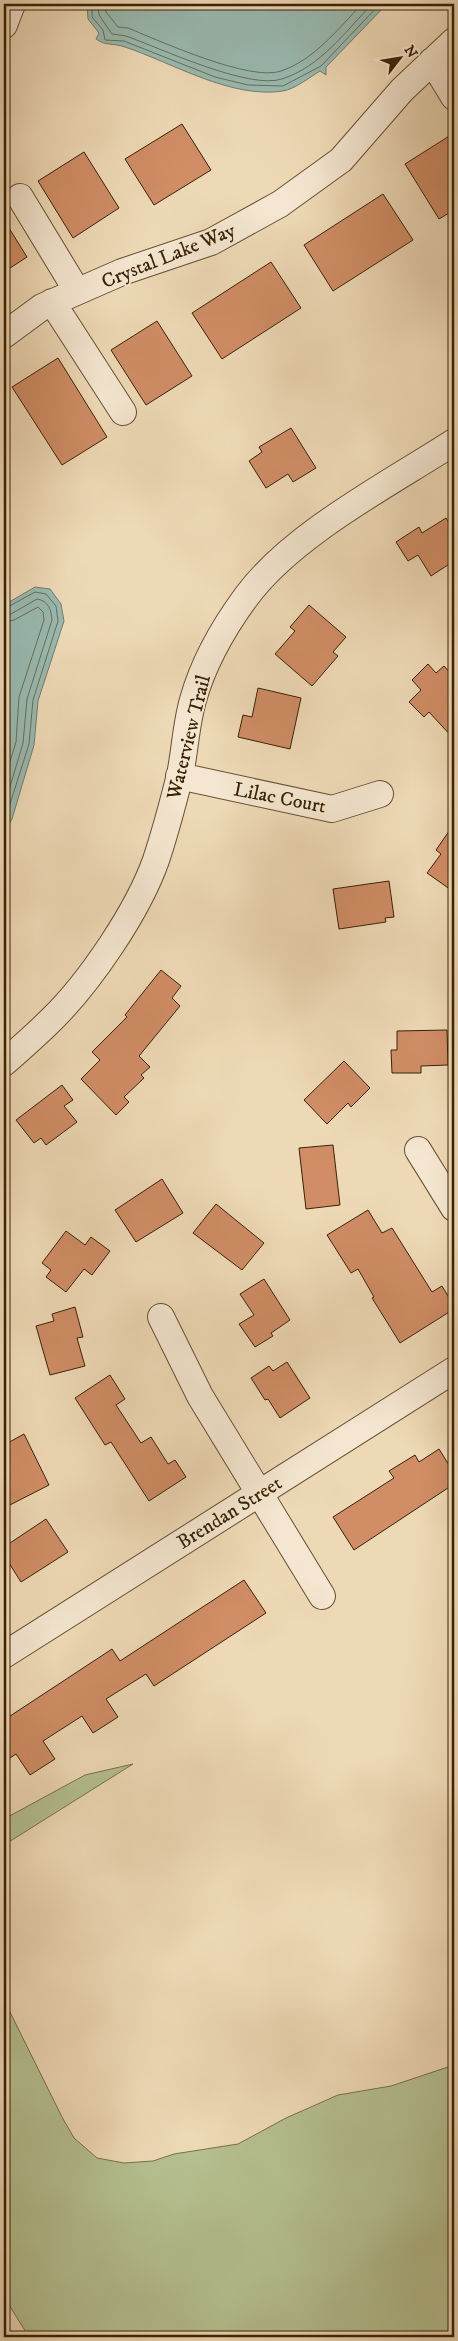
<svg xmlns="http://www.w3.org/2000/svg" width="458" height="2341" font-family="'IM FELL DW Pica',serif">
	<rect width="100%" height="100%" fill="#eed9b6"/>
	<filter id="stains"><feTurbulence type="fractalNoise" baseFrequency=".004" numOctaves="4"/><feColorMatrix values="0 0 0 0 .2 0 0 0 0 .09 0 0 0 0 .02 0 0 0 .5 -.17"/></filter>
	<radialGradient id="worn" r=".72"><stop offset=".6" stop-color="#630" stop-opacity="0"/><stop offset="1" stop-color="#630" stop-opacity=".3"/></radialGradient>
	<path fill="#b5c090" stroke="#76714a" d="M133 1764 4 1845V1819L85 1775Z
		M4 2000 62 2117 74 2138 97 2158 124 2163 153 2161 174 2154 238 2144 286 2118 338 2095 391 2086 454 2065V2337H29L4 2297Z"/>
	<path fill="#99bab1" stroke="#727d6c" d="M87 4H387L326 67V75L320 71C310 77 295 89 283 91 231 99 173 63 125 47 114 43 105 46 96 39L99 33 88 19Z
		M35 587 50 589 61 604 64 621 38 701 34 745 12 819 4 833V605Z"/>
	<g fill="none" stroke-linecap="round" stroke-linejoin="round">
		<path stroke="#686e5b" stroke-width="1" d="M92 4V17L103 30 105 40 124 41 215 77 248 85 283 86 321 66 380 4
			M98 4 99 15 112 34 126 36C160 48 249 90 282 79 320 67 346 31 372 4
			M105 4 106 12 118 27 128 28C160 41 250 82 281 71 314 60 338 29 362 4
			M4 609 35 592 46 594 56 606 58 621 33 700 29 744 4 823
			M4 615 11 614 37 599C49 601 51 610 52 620L27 699 23 743 4 807
			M4 622 14 620 38 607 43 612 44 620 19 697 16 742 4 781"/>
	</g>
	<path fill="#d08d66" stroke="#382205" d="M182 124 211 170 154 205 125 159Z
		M454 133V210L439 219 405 164Z
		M84 152 119 208 73 238 38 181Z
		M383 194 413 240 333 291 304 245Z
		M4 220 27 257 4 272Z
		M271 262 301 308 222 359 192 313Z
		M157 321 192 376 146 405 111 350Z
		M58 358 107 437 62 465 12 387Z
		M291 428 316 468 293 482 288 474 266 488 249 461 262 452 259 447Z
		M446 518 454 530V561L431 576 418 555 408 561 396 542 419 527 422 533Z
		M309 605 346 637 333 652 338 656 312 686 275 654 295 631 290 627Z
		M428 664 436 673 444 666 454 677V739L429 712 424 717 409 702 421 690 412 680Z
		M258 688 301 698 290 749 238 737 243 715 252 717Z
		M454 824V892L427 873 441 854 436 850Z
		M389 881 394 917 385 918 386 922 339 929 333 889Z
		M161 970 181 986 172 998 180 1006 139 1056 150 1067 141 1075 144 1078 124 1097 129 1102 116 1115 81 1079 100 1060 92 1052 127 1017 125 1015Z
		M447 1030 448 1065 421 1066V1073H392L391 1050H397V1031Z
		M344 1061 370 1088 351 1107 348 1103 327 1124 304 1100Z
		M62 1085 73 1100 64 1106 77 1122 46 1145 41 1138 34 1143 16 1120Z
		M333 1145 340 1205 306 1209 299 1148Z
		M162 1179 183 1213 136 1242 115 1210Z
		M216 1204 264 1243 242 1270 193 1233Z
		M368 1210 382 1233 392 1228 432 1292 442 1286 454 1306V1309L400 1343 372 1298 374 1297 358 1269 351 1273 327 1235Z
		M66 1231 85 1245 91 1237 110 1251 92 1275 84 1269 66 1292 46 1277 51 1270 42 1263Z
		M264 1279 290 1320 271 1333 273 1336 255 1347 239 1324 254 1315 240 1294Z
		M75 1307 83 1337 77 1338 85 1366 50 1375 36 1326 54 1321 52 1314Z
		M287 1362 310 1398 280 1418 268 1399 265 1400 251 1378 269 1366 273 1371Z
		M110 1375 125 1399 116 1405 141 1443 151 1437 168 1464 175 1460 186 1477 149 1501 111 1442 105 1445 75 1398Z
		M24 1434 49 1485 4 1508V1445Z
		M439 1449 454 1473V1484L354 1550 333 1517 394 1478 389 1471 415 1455 419 1462Z
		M46 1519 68 1552 21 1582 4 1555V1547Z
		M244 1580 266 1613 154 1686 146 1674 106 1699 118 1717 93 1733 82 1716 43 1741 55 1759 30 1775 16 1754 4 1762V1720L112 1649 120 1661Z"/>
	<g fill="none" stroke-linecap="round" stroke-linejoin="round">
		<defs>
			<path id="minor" d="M4 25 12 4
				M432 61 454 97
				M20 197 77 291
				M52 302 123 412
				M4 335 42 307 122 272 211 242 280 204 341 160 402 90 454 41
				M179 776 332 809 380 794
				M4 1063C20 1049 36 1035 51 1020 90 982 138 911 156 860 165 833 173 803 180 775 185 750 186 724 193 700 203 664 224 627 246 597 291 535 389 484 454 442
				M418 1150 454 1208
				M161 1317 200 1396 322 1596
				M4 1655 454 1370"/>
		</defs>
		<use href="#minor" stroke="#665031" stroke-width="28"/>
		<use href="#minor" stroke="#f4e6d0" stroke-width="26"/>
	</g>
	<g text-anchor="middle" stroke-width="4" stroke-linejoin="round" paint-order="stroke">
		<g font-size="20" fill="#382205" stroke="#f4e6d0">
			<text transform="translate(168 255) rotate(-22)" y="7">Crystal Lake Way</text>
			<text transform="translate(188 737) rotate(-76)" y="7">Waterview Trail</text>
			<text transform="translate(280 797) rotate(11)" y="7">Lilac Court</text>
			<text transform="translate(229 1512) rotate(-32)" y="7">Brendan Street</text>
		</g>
	</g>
	<rect width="458" height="2341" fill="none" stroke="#eed9b6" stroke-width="20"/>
	<rect x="5" y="5" width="448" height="2331" fill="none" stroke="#382205" stroke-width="2.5"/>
	<rect x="10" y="10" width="438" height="2321" fill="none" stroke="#382205"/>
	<g transform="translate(400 58) rotate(59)" stroke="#f4e6d0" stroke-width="4" paint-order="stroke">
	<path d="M0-4L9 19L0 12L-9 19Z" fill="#382205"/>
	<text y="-8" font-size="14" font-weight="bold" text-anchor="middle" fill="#382205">N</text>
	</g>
	<rect width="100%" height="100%" filter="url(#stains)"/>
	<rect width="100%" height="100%" fill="url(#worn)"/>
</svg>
